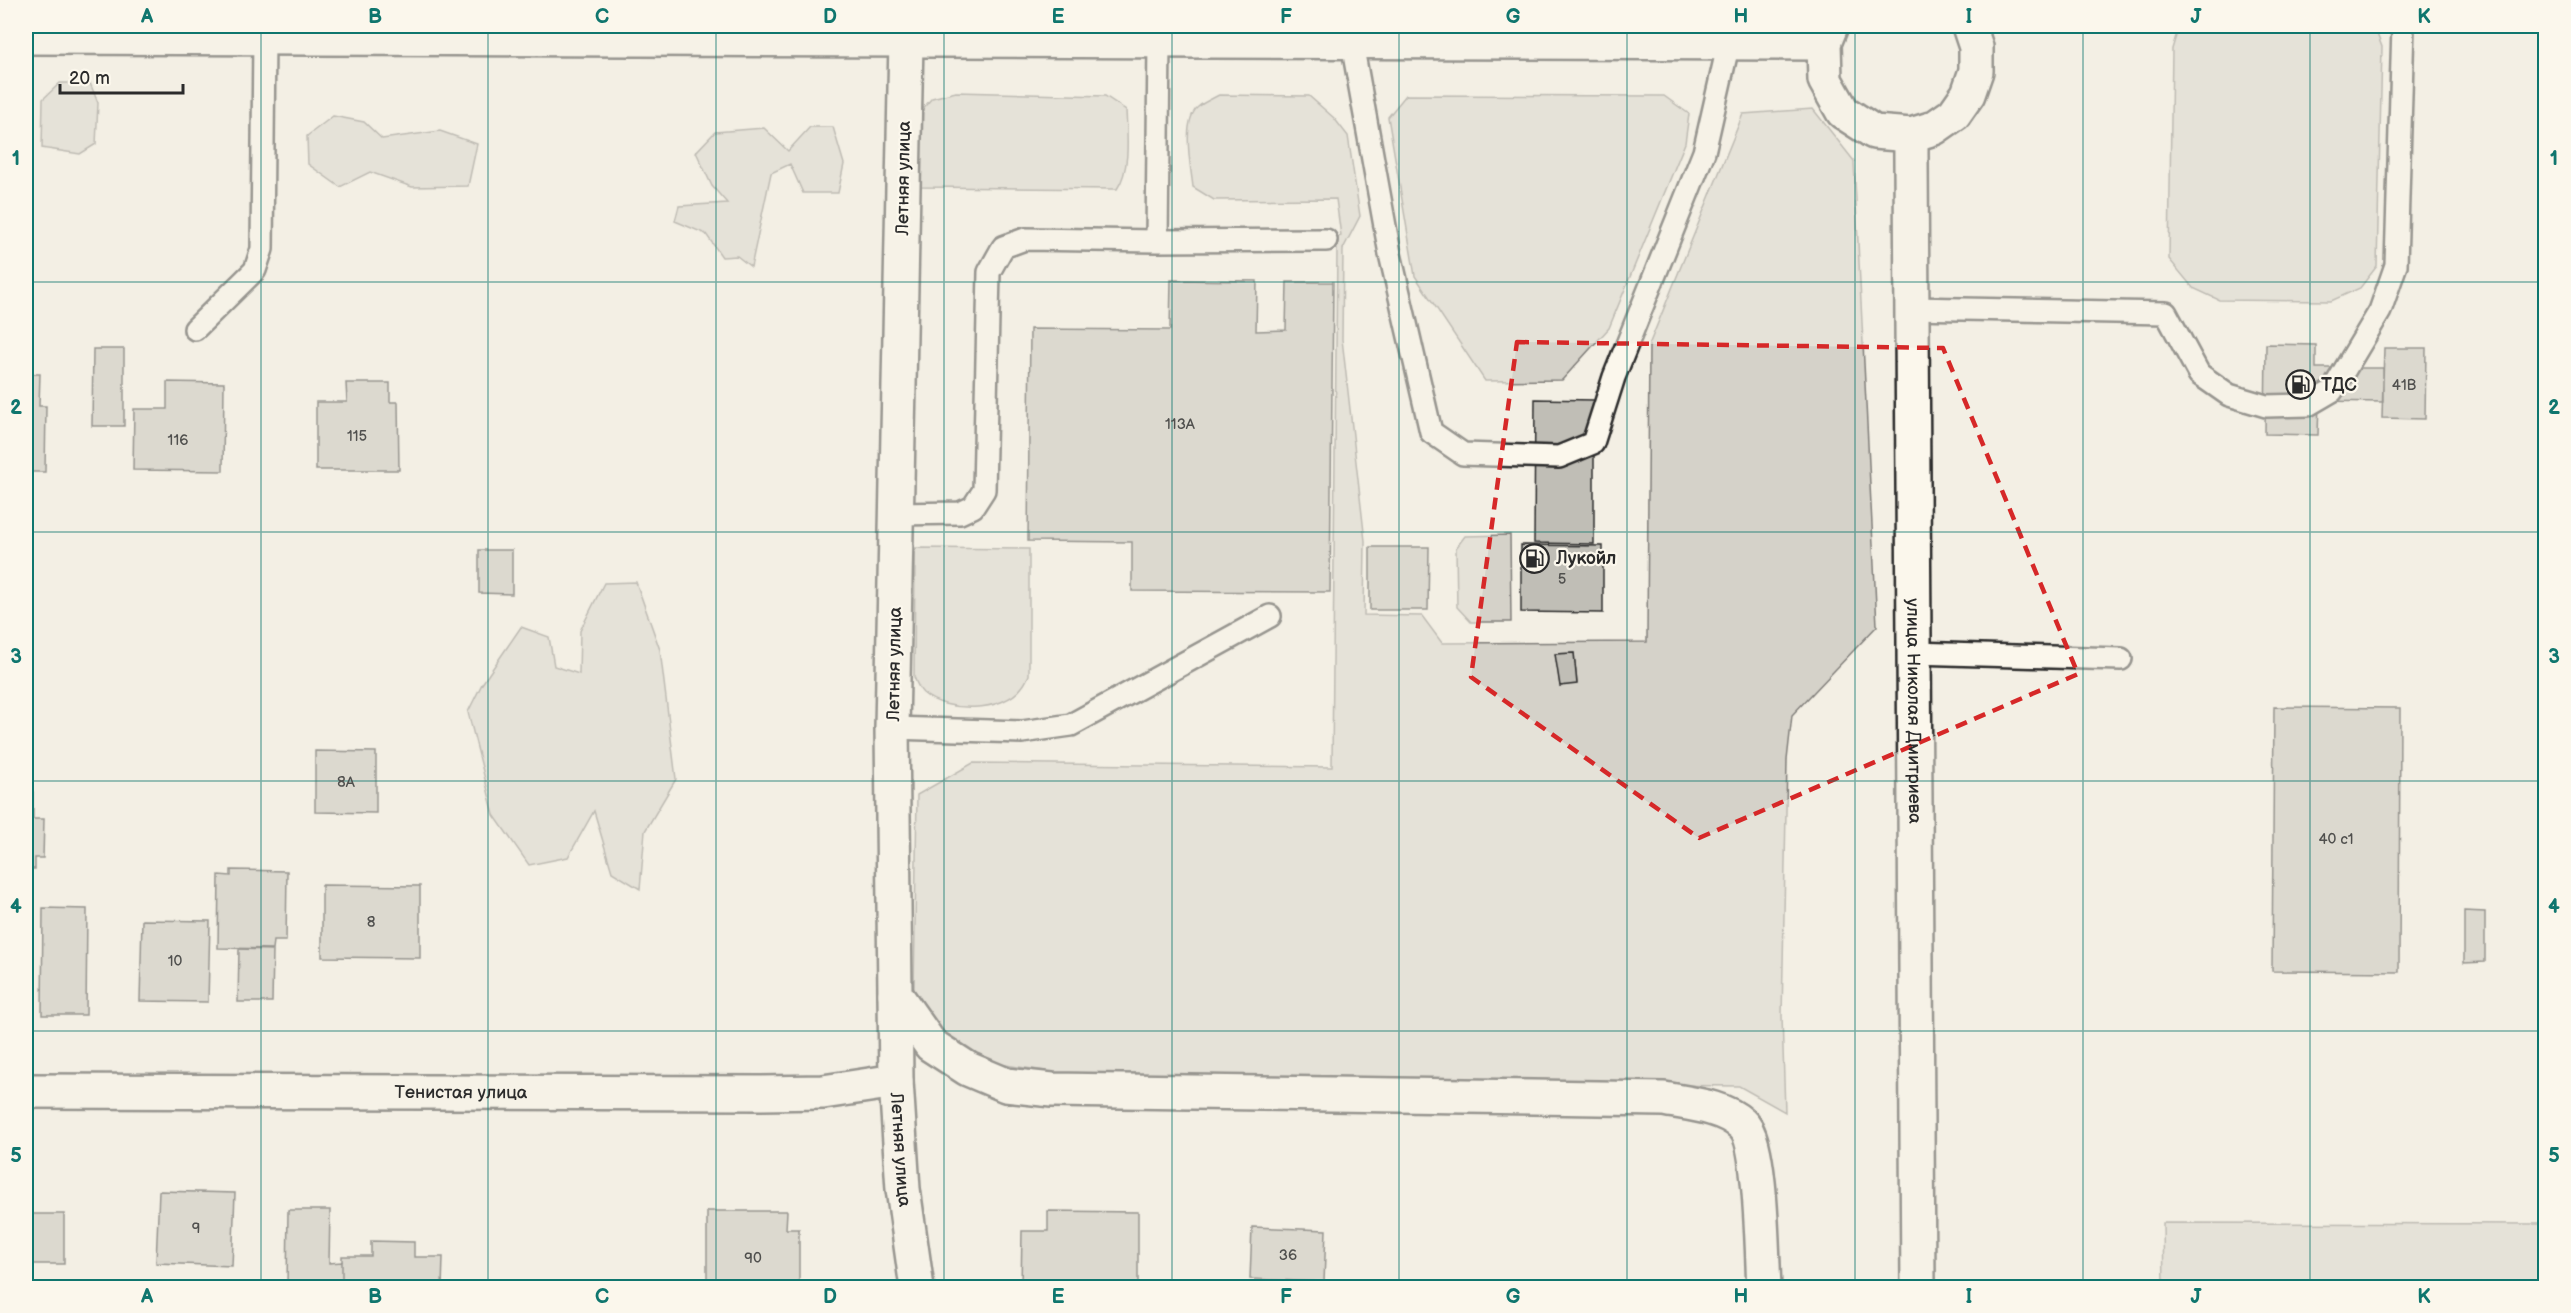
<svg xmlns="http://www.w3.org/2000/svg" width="2571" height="1313" font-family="'Balsamiq Sans',sans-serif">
	<rect width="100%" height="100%" fill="#f3efe4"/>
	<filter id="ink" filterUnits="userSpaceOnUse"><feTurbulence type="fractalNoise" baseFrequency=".0167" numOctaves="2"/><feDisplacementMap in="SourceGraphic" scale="12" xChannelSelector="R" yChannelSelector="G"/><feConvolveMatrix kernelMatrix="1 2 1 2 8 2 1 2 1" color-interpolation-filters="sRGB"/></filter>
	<g filter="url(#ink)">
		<path fill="#d5d2c9" stroke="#807e7a" stroke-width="1.5" fill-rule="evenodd" d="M2179 26H2374L2382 47 2377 266 2360 288 2331 301 2219 300 2193 288 2169 259 2172 49Z
			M60 83H90L98 103 96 144 80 154 42 148 43 99Z
			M956 92 1105 96 1126 110C1127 134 1131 169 1117 189L920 187V112L932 98Z
			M1219 95 1309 96 1334 118 1348 136 1360 216 1343 249 1342 339 1365 541 1364 615 1422 616 1442 643 1647 642 1649 345 1743 114 1813 109 1854 161 1877 626 1792 715 1787 760 1782 1016 1785 1112 1739 1086 1221 1081 1072 1075 999 1064 945 1038 914 991 917 795 973 763 1332 767 1337 249 1338 237 1341 236 1336 199 1214 200 1193 187C1191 168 1181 121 1198 107 1204 102 1212 99 1219 95ZM1574 653 1577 683 1560 686 1556 654Z
			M1406 95 1664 96 1689 114 1685 143 1609 328 1562 380 1485 381 1415 276 1388 117Z
			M333 116 364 122 382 139 440 131 477 144 468 186 412 187 370 172 340 187 308 164 307 136Z
			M810 127H833L844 164 838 193H803L790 164 771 173 751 267 737 256 722 257 706 234 675 221 679 206 727 203 712 186 696 152 715 132 764 128 788 151Z
			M1510 535 1511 622H1471L1457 607 1456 548 1465 536Z
			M915 548 1029 549V675C1027 679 1025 684 1022 687 1003 713 946 713 923 693 919 689 916 682 914 677Z
			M636 582 660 650 676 779 645 831 640 889 612 872 594 811 568 857 529 865 494 815 468 712 482 684 521 627 549 637 554 666 579 674 580 631 604 583Z
			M2163 1223 2545 1224V1287H2164Z"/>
		<path fill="#c0beb6" stroke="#2b2b2b" stroke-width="1.5" d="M1171 280 1257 281 1256 331 1286 330 1287 282H1333L1330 592 1132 591V542L1028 541 1030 329 1170 330Z
			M2266 344 2316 345V368H2383V402L2319 401 2318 435 2265 434Z
			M2384 348H2426L2425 419 2382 418Z
			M93 349H124V426H92Z
			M26 374H40L39 406H46L45 472H26Z
			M167 382 224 383 223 471 133 470 134 409H167Z
			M346 383H390V402H398L399 470H316V402H347Z
			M1535 399 1594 400V544L1534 543Z
			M1521 545 1603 546V613L1521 612Z
			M1370 547H1429L1428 610H1370Z
			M479 550H512V594L479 593Z
			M1574 653 1577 684 1560 686 1555 654Z
			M2274 707 2400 708 2399 972 2272 971Z
			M315 751 376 752V813L315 812Z
			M26 792H33V819H44L43 858H35V869H26Z
			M231 870 287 871 286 941H274L273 949 218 948 219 875 231 876Z
			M322 885 420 886V958L322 957Z
			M43 908 87 909 86 1015H42Z
			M2464 911 2485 912V962L2464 963Z
			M142 920 210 921 208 1002 140 1001Z
			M239 949 273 950 272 1002H238Z
			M159 1191 235 1193 232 1266 156 1263Z
			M26 1205H31V1214H64V1264H31L30 1288H26Z
			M288 1210H330L329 1263 342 1262V1288H287Z
			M707 1211H787L786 1229H799V1288H707Z
			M1048 1211 1138 1212V1288H1021L1022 1231H1048Z
			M1252 1227 1326 1230 1324 1282 1250 1279Z
			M371 1241 414 1242V1257H443L442 1288H342V1256H371Z"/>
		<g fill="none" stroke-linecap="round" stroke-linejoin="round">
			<defs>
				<path id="service" d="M1352 43 1390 254 1431 432 1463 454 1559 457 1593 443 1614 377 1704 152 1729 42
					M1157 241 1326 240
					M1910 308 2166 313 2199 374 2229 395 2266 406 2308 405 2332 391 2380 311 2396 265 2403 26
					M195 329 255 270 262 249 264 37
					M897 514 960 513 973 507 984 490 989 272 1003 247 1025 239 1157 241 1159 41
					M1913 653 2121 659
					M892 728 1022 732 1071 725 1270 616"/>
				<g id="minor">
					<path id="s1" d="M906 40 892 728 896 1081 903 1189 917 1288"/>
					<path d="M895 994 931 1045 968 1069 1006 1085 1052 1090 1664 1099C1690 1104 1722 1106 1742 1124 1762 1141 1762 1258 1764 1288"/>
					<path id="s2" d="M26 1091 762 1093 823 1092 896 1081"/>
				</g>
				<g id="secondary">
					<path d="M1831 26 1824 43 1825 80 1843 112 1874 132 1911 135 1934 128 1954 114 1968 94 1976 71V47L1969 26"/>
					<path d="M26 37 1824 43"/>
					<path id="s3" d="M1911 135C1910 519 1918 903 1918 1288"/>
				</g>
			</defs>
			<use href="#service" stroke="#2b2b2b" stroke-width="26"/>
			<use href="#minor" stroke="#2b2b2b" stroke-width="38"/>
			<use href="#secondary" stroke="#2b2b2b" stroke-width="38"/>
			<use href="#service" stroke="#fbf7ec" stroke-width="21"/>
			<use href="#minor" stroke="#fbf7ec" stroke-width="33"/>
			<use href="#secondary" stroke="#fbf7ec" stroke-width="33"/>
		</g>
	</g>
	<path d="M0 0H2571V1313H0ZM1517 342 1943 348 2078 674 1699 838 1471 677Z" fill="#f3efe4" fill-opacity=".55" fill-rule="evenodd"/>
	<path fill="none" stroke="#d62828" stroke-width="4.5" stroke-dasharray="12 8" stroke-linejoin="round" d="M1517 342 1943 348 2078 674 1699 838 1471 677Z"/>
	<path fill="none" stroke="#0f766e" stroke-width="1.5" stroke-opacity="0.55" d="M261 26V1288M488 26V1288M716 26V1288M944 26V1288M1172 26V1288M1399 26V1288M1627 26V1288M1855 26V1288M2083 26V1288M2310 26V1288M26 282H2546M26 532H2546M26 781H2546M26 1031H2546"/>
	<defs>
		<symbol id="fuel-ring" viewBox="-11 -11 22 22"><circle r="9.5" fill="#fbf7ec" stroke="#2b2b2b" stroke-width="1.5"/><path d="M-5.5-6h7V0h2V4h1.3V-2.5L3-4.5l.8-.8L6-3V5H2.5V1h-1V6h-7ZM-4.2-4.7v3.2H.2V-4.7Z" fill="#2b2b2b"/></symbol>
	</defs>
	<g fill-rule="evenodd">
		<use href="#fuel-ring" x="2284" y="368" width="33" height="33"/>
		<use href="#fuel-ring" x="1518" y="542" width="33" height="33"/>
	</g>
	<g text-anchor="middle" stroke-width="4.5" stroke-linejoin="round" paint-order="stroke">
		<g font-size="15" fill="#50504e">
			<text x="2404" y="390">41В</text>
			<text x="1180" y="429">113А</text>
			<text x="357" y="441">115</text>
			<text x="178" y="445">116</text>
			<text x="1562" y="584">5</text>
			<text x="346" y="787">8А</text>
			<text x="2336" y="844">40 с1</text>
			<text x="371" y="927">8</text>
			<text x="175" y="966">10</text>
			<text x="196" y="1233">9</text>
			<text x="1288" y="1260">36</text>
			<text x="753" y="1263">90</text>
		</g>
		<g font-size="18" fill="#2b2b2b" stroke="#fbf7ec">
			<text transform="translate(903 178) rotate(-89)" y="6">Летняя улица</text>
			<text transform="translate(894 664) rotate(-89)" y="6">Летняя улица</text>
			<text dy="6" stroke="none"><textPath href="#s3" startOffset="576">улица Николая Дмитриева</textPath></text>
			<text dy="6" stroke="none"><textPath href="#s2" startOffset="435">Тенистая улица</textPath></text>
			<text dy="6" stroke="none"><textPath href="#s1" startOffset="1110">Летняя улица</textPath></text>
		</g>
		<g font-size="18" font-weight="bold" fill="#2b2b2b" stroke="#fbf7ec" text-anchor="start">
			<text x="2321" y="391">ТДС</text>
			<text x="1556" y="564">Лукойл</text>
		</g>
	</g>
	<rect width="2571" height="1313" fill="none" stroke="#fbf7ec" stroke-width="66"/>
	<path d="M60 84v9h123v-9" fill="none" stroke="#2b2b2b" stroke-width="3"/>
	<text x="69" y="84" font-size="18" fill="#2b2b2b" stroke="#fbf7ec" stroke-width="4.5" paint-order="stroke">20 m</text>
	<rect x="33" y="33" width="2505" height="1247" fill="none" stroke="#0f766e" stroke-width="2"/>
	<g font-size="20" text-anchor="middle" font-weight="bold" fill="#0f766e">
		<text x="147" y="23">A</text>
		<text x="375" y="23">B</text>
		<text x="602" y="23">C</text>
		<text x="830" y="23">D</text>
		<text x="1058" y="23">E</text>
		<text x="1286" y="23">F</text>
		<text x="1513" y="23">G</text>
		<text x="1741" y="23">H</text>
		<text x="1969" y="23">I</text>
		<text x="2196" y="23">J</text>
		<text x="2424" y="23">K</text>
		<text x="16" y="165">1</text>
		<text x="2554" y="165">1</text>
		<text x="16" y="414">2</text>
		<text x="2554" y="414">2</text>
		<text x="16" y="663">3</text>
		<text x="2554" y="663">3</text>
		<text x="16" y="913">4</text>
		<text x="2554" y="913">4</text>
		<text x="16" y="1162">5</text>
		<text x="2554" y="1162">5</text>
		<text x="147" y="1303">A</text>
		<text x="375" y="1303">B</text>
		<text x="602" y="1303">C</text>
		<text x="830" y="1303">D</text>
		<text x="1058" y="1303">E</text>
		<text x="1286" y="1303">F</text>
		<text x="1513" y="1303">G</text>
		<text x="1741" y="1303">H</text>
		<text x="1969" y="1303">I</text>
		<text x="2196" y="1303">J</text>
		<text x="2424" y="1303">K</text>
	</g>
</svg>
